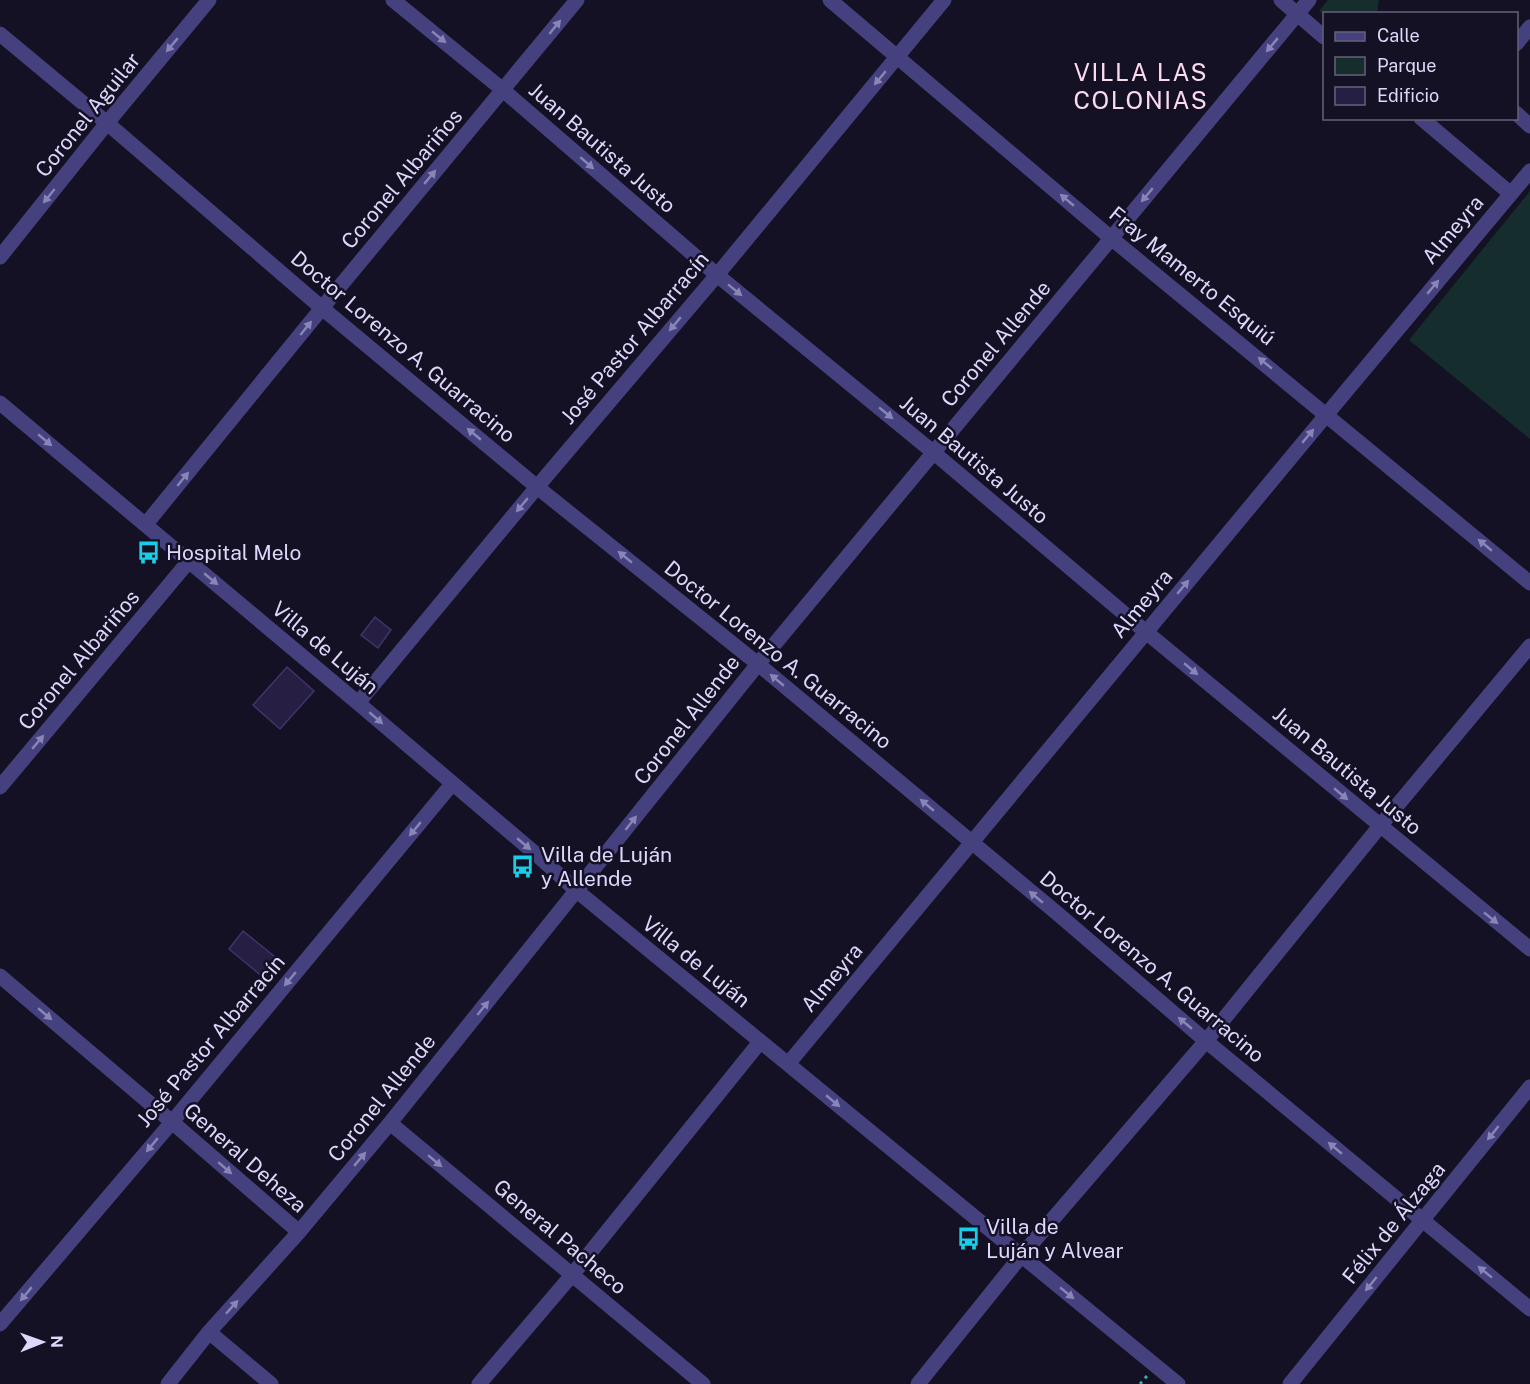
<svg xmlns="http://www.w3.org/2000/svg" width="1530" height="1384" font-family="'Public Sans',sans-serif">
	<rect width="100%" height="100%" fill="#151124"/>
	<path fill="#152d2d" d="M1328 0H1379L1377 13 1324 14V15L1319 11Z
		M1530 191V439L1409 340Z"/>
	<path fill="#271f43" stroke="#40346c" stroke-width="1.5" d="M375 617 391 630 378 648 361 635Z
		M287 667 314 691 280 729 253 705Z
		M243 931 279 960 264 978 229 949Z"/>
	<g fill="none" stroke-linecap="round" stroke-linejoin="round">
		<path stroke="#3caba7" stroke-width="3" stroke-dasharray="3 4.5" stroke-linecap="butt" d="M1140 1384 1147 1376"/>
		<path stroke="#45417e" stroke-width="15" d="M393 0 503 90 717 275 933 452 1146 632 1530 949
			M830 0 1111 238 1530 583
			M1281 0 1324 37
			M0 34 107 123 322 308 537 487 758 664 1058 914 1206 1041 1530 1309
			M1516 44 1530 27
			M1516 113 1530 126
			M1421 118 1511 194
			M0 257 107 123 209 0
			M0 403 358 703 537 855 577 891 1178 1384
			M146 524 322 308 577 0
			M358 703 537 487 717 275 944 0
			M0 787 189 561
			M0 976 172 1122 299 1232
			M788 1064 1327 414 1530 171
			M390 1123 703 1384
			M0 1324 172 1122 452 784
			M209 1332 271 1384
			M168 1384 209 1332 299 1232 390 1123 758 664 1309 0
			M479 1384 572 1275 760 1042
			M918 1384 1021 1256 1206 1041 1380 826 1530 646
			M1290 1384 1530 1087"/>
	</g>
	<defs><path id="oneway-solid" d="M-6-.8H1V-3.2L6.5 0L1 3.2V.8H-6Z" transform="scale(1.5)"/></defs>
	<g fill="#8985b6">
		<use href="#oneway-solid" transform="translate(555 27) rotate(-51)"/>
		<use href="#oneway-solid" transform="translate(439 37) rotate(39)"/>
		<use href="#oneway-solid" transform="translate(172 45) rotate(130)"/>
		<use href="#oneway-solid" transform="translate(1272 45) rotate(130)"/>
		<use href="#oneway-solid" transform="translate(880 78) rotate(130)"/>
		<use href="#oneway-solid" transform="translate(587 163) rotate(41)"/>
		<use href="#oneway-solid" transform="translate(430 177) rotate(-50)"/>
		<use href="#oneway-solid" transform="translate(1147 195) rotate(130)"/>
		<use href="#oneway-solid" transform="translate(49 196) rotate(129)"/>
		<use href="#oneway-solid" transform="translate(1067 200) rotate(-140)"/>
		<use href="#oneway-solid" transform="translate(1433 287) rotate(-50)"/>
		<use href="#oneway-solid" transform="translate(735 290) rotate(39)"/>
		<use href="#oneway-solid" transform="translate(675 324) rotate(130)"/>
		<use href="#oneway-solid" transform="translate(306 328) rotate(-51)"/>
		<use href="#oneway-solid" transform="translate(1265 363) rotate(-141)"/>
		<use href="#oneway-solid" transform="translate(886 413) rotate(39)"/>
		<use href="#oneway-solid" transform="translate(474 434) rotate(-140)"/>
		<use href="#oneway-solid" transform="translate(1308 436) rotate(-50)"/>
		<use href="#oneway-solid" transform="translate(45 440) rotate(40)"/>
		<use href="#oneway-solid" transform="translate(183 479) rotate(-51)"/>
		<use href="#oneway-solid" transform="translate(522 505) rotate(130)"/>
		<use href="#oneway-solid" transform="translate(1485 545) rotate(-140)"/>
		<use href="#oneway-solid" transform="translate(625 557) rotate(-141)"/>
		<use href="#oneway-solid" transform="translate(211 579) rotate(40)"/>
		<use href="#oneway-solid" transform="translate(1183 587) rotate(-50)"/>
		<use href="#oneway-solid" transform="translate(1191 669) rotate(40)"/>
		<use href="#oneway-solid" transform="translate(777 680) rotate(-140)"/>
		<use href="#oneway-solid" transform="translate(376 718) rotate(41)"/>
		<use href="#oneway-solid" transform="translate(38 742) rotate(-50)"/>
		<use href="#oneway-solid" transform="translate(1341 794) rotate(40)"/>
		<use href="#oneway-solid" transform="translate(927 805) rotate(-140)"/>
		<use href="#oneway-solid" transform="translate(631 823) rotate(-52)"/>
		<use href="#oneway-solid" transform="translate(415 829) rotate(130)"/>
		<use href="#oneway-solid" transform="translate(524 844) rotate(40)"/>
		<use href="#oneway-solid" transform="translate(1036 897) rotate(-140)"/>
		<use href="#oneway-solid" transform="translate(1491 918) rotate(39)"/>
		<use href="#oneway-solid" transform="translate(290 979) rotate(130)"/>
		<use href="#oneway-solid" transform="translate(483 1008) rotate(-51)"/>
		<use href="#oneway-solid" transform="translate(45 1014) rotate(40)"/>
		<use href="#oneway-solid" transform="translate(1185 1023) rotate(-140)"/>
		<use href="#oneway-solid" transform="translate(833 1101) rotate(40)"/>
		<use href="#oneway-solid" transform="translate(1493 1133) rotate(129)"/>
		<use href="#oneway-solid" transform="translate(152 1145) rotate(130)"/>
		<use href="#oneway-solid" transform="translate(1335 1148) rotate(-140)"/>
		<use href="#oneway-solid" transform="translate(360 1159) rotate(-50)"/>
		<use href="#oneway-solid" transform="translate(435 1161) rotate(40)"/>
		<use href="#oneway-solid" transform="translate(225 1168) rotate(41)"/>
		<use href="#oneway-solid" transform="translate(1485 1272) rotate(-141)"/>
		<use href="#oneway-solid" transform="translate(1371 1284) rotate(129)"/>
		<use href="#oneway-solid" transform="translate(1067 1293) rotate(39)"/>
		<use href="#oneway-solid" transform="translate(26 1294) rotate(130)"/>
		<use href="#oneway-solid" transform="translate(232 1307) rotate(-48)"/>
	</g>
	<defs>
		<symbol id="bus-bare" viewBox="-9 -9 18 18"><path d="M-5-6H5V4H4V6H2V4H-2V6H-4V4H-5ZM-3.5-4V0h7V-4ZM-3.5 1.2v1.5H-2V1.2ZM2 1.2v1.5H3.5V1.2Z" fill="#18cee7" stroke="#151124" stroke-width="2.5" paint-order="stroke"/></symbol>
	</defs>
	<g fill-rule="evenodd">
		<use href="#bus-bare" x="132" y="536" width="33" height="33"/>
		<use href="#bus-bare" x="506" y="850" width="33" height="33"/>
		<use href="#bus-bare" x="952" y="1222" width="33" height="33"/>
	</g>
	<g text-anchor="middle" stroke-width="5" stroke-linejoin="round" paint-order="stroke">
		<g font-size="21" fill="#ddd8fb" stroke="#151124">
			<text transform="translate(88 115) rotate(-51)" y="7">Coronel Aguilar</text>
			<text transform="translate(602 148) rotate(41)" y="7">Juan Bautista Justo</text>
			<text transform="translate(402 179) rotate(-50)" y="7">Coronel Albariños</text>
			<text transform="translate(1453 230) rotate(-50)" y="7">Almeyra</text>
			<text transform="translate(1192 276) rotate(39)" y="7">Fray Mamerto Esquiú</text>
			<text transform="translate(635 338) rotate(-50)" y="7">José Pastor Albarracín</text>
			<text transform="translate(996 344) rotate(-50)" y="7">Coronel Allende</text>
			<text transform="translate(403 347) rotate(40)" y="7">Doctor Lorenzo A. Guarracino</text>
			<text transform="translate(974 460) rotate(40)" y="7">Juan Bautista Justo</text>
			<text transform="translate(1142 604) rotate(-50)" y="7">Almeyra</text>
			<text transform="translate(325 648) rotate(40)" y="7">Villa de Luján</text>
			<text transform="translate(778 655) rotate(39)" y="7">Doctor Lorenzo A. Guarracino</text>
			<text transform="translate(79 660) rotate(-50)" y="7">Coronel Albariños</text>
			<text transform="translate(687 720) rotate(-52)" y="7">Coronel Allende</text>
			<text transform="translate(1347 771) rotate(40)" y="7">Juan Bautista Justo</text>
			<text transform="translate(696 962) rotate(39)" y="7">Villa de Luján</text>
			<text transform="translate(1152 967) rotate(40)" y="7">Doctor Lorenzo A. Guarracino</text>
			<text transform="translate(832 978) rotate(-50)" y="7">Almeyra</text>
			<text transform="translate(211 1041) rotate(-50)" y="7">José Pastor Albarracín</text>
			<text transform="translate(382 1098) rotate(-51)" y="7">Coronel Allende</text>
			<text transform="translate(245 1158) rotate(41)" y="7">General Deheza</text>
			<text transform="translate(1394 1223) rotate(-51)" y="7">Félix de Álzaga</text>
			<text transform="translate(560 1237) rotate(40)" y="7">General Pacheco</text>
		</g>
		<g font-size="21" fill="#ddd8fb" stroke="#151124" text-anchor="start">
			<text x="166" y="560">Hospital Melo</text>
			<text x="541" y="862">Villa de Luján<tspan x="541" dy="24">y Allende</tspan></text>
			<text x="986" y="1234">Villa de<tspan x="986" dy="24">Luján y Alvear</tspan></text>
		</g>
		<g font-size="24" letter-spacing="1.5" fill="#fbdaee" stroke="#151124">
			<text x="1141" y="81">VILLA LAS<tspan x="1141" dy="28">COLONIAS</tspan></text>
		</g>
	</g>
	<rect x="1323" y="12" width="195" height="108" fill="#151124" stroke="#65617a" stroke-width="1.5"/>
	<rect x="1335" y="32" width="30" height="9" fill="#45417e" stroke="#65617a" stroke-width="1.5"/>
	<text x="1377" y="42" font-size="18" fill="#ddd8fb">Calle</text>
	<rect x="1335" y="57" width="30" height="18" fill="#152d2d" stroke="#65617a" stroke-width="1.5"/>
	<text x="1377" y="72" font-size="18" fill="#ddd8fb">Parque</text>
	<rect x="1335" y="87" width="30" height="18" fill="#271f43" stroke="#65617a" stroke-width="1.5"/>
	<text x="1377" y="102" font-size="18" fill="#ddd8fb">Edificio</text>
	<g transform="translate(42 1342) rotate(89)" stroke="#151124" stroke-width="4.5" paint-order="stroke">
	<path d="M0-4.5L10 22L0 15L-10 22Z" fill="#ddd8fb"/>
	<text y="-9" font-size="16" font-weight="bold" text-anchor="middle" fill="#ddd8fb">N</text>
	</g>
</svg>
